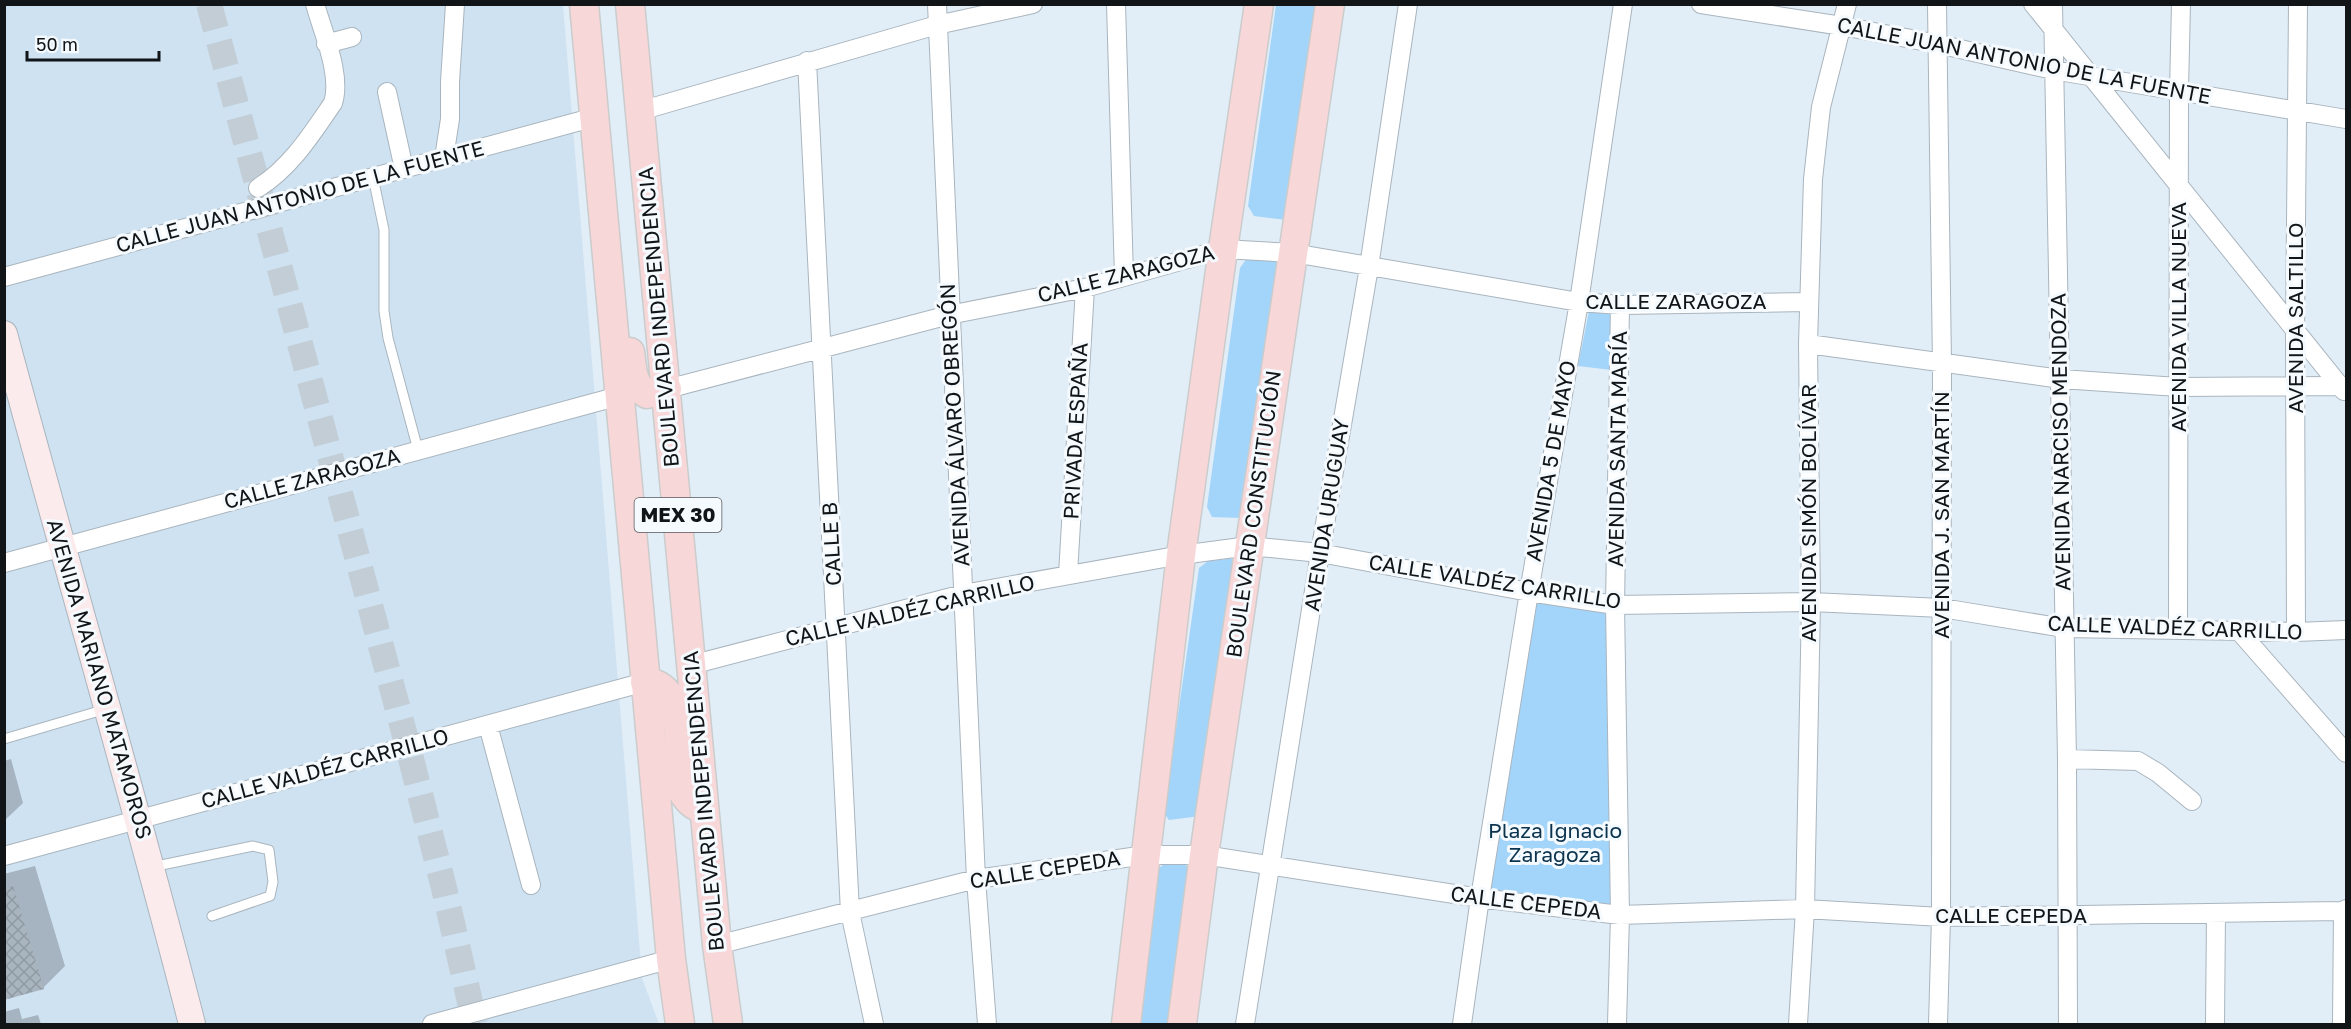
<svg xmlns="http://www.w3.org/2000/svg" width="2351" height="1029" font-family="'Golos Text',sans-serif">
	<defs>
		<pattern id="building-cross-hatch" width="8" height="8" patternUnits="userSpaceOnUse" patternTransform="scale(1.5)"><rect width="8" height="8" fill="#a8b4be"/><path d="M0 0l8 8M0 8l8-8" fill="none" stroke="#909aa3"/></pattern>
	</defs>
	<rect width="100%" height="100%" fill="#e1edf7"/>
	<path fill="#cfe2f1" d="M5 5H563L642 978 659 1024H5Z"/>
	<path fill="#a3d4fa" d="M1276 5H1324L1287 220 1254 216 1248 206Z
		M1247 258 1278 262 1242 518 1212 517 1207 507 1240 268Z
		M1590 306 1612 309V370L1578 366Z
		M1237 558 1200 816 1169 820 1164 813 1199 568 1208 561Z
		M1530 593 1614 605 1619 915 1481 898Z
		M1164 864H1184L1194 871 1170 1024H1135L1157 870Z"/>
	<path fill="#0003" d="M11 759 23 803 4 821V761Z
		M35 866 65 966 43 988 4 999V874Z
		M19 1008 22 1019 38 1015 41 1024H4V1012Z"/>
	<path fill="url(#building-cross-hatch)" d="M13 886 44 989 4 1000V889Z"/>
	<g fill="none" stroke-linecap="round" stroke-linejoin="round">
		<path stroke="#c2cdd6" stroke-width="26" stroke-dasharray="26 13" stroke-linecap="butt" d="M209 4 408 747 444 888 475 1024"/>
		<defs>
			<path id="lane" d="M373 177 384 230V311L388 338 418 450
				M4 739 106 709
				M152 867 253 846 269 850 273 882 270 896 212 916"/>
			<path id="street" d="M937 4 976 879 987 1024
				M1116 4 1124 277
				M1701 4 1842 26 1938 44 2053 70 2346 119
				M1937 4 1942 364 1941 917 1938 1024
				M2033 4 2344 391
				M2053 4 2067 759 2068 1024
				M326 44 352 37
				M807 61 850 912 874 1024
				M387 92 404 169
				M640 111 937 25 1033 4
				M444 158 450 119V82L455 4
				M258 188C291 167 311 135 333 103 342 75 323 33 315 4
				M4 277 595 117
				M1808 344 2061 379 2178 387 2346 386
				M667 389 949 315 1085 288 1223 249 1293 253 1579 302 1620 305 1808 302
				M4 563 619 396
				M1068 574 1085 288
				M2178 630 2179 90 2181 4
				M2238 630 2346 753
				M2296 632 2295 332 2298 4
				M691 665 963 594 1181 555 1249 546 1320 553 1529 592 1615 605 1811 602 1942 608 2064 628 2296 632 2346 630
				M488 725 531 885
				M2067 759 2138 761 2158 773 2192 801
				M4 856 645 682
				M717 945 976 879 1146 855H1204L1480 898 1620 915 1805 909 1941 917 2343 911 2346 909
				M432 1024 671 959
				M1245 1024 1320 553 1369 267 1408 4
				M1462 1024 1480 898 1529 592 1579 302 1623 4
				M1617 1024 1620 915 1615 605 1620 305
				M1798 1024 1805 909 1811 602 1808 344 1813 179 1821 107 1847 4
				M2215 1024 2216 914
				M2342 1024 2343 911"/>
			<path id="secondary" d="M4 334C66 564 133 793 192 1024"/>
			<path id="primary" d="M584 4 671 959 680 1024
				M630 4 717 945 728 1024
				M630 352C632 367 632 386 647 394L667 389
				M645 682C658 682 668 691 673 703 681 720 680 769 682 791 688 801 693 806 704 809
				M1126 1024 1181 555 1223 249 1259 4
				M1182 1024 1204 855 1330 4"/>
		</defs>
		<use href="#lane" stroke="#a9b5be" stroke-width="11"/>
		<use href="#street" stroke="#a9b5be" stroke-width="20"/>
		<use href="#secondary" stroke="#a9b5be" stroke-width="28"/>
		<use href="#primary" stroke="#cbcccc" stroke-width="31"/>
		<use href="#lane" stroke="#fff" stroke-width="9"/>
		<use href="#street" stroke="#fff" stroke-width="18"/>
		<use href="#secondary" stroke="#fcebec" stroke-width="26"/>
		<use href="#primary" stroke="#f8d7d9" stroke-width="28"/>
	</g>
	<g text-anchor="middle" stroke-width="6" stroke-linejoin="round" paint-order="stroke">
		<rect fill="#f5fafe" stroke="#555a5d" stroke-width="1.5" x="634.5" y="498" width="87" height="34" rx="4.5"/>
		<g font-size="20" font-weight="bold" fill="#111518">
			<text x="678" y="522">MEX 30</text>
		</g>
		<g font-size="21" fill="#111518" stroke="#f5fafe">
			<text transform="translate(2024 61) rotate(11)" y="7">CALLE JUAN ANTONIO DE LA FUENTE</text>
			<text transform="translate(300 197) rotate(-15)" y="7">CALLE JUAN ANTONIO DE LA FUENTE</text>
			<text transform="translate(1126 274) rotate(-14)" y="7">CALLE ZARAGOZA</text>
			<text x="1676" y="309">CALLE ZARAGOZA</text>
			<text transform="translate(659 317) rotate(-95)" y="7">BOULEVARD INDEPENDENCIA</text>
			<text transform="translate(2179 317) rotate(-90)" y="7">AVENIDA VILLA NUEVA</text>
			<text transform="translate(2296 318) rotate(-90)" y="7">AVENIDA SALTILLO</text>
			<text transform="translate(955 425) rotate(-93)" y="7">AVENIDA ÁLVARO OBREGÓN</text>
			<text transform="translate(1076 431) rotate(-87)" y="7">PRIVADA ESPAÑA</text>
			<text transform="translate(2061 442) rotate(-91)" y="7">AVENIDA NARCISO MENDOZA</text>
			<text transform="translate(1618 449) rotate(-89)" y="7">AVENIDA SANTA MARÍA</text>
			<text transform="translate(1551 461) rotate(-80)" y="7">AVENIDA 5 DE MAYO</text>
			<text transform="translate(312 479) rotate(-15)" y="7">CALLE ZARAGOZA</text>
			<text transform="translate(1809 513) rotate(-90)" y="7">AVENIDA SIMÓN BOLÍVAR</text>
			<text transform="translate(1254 514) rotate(-82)" y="7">BOULEVARD CONSTITUCIÓN</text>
			<text transform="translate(1327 515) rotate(-81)" y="7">AVENIDA URUGUAY</text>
			<text transform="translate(1942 515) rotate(-90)" y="7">AVENIDA J. SAN MARTÍN</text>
			<text transform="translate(832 544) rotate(-93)" y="7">CALLE B</text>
			<text transform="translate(1495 582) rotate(9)" y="7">CALLE VALDÉZ CARRILLO</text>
			<text transform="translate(910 611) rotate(-13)" y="7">CALLE VALDÉZ CARRILLO</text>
			<text transform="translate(2175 628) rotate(2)" y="7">CALLE VALDÉZ CARRILLO</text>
			<text transform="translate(99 679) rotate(74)" y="7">AVENIDA MARIANO MATAMOROS</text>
			<text transform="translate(325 769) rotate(-15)" y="7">CALLE VALDÉZ CARRILLO</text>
			<text transform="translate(704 801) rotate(-95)" y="7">BOULEVARD INDEPENDENCIA</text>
			<text transform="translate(1045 870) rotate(-9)" y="7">CALLE CEPEDA</text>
			<text transform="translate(1526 903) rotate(7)" y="7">CALLE CEPEDA</text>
			<text x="2011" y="923">CALLE CEPEDA</text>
		</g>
		<g font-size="21" fill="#0b334d" stroke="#f5fafe">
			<text x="1555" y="838">Plaza Ignacio<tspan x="1555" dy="24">Zaragoza</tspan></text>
		</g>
	</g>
	<rect width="2351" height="1029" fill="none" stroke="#111518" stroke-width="12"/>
	<path d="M27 51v9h132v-9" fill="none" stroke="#111518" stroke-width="3"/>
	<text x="36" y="51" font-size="18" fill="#111518" stroke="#f5fafe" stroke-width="4.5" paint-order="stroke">50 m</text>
</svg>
